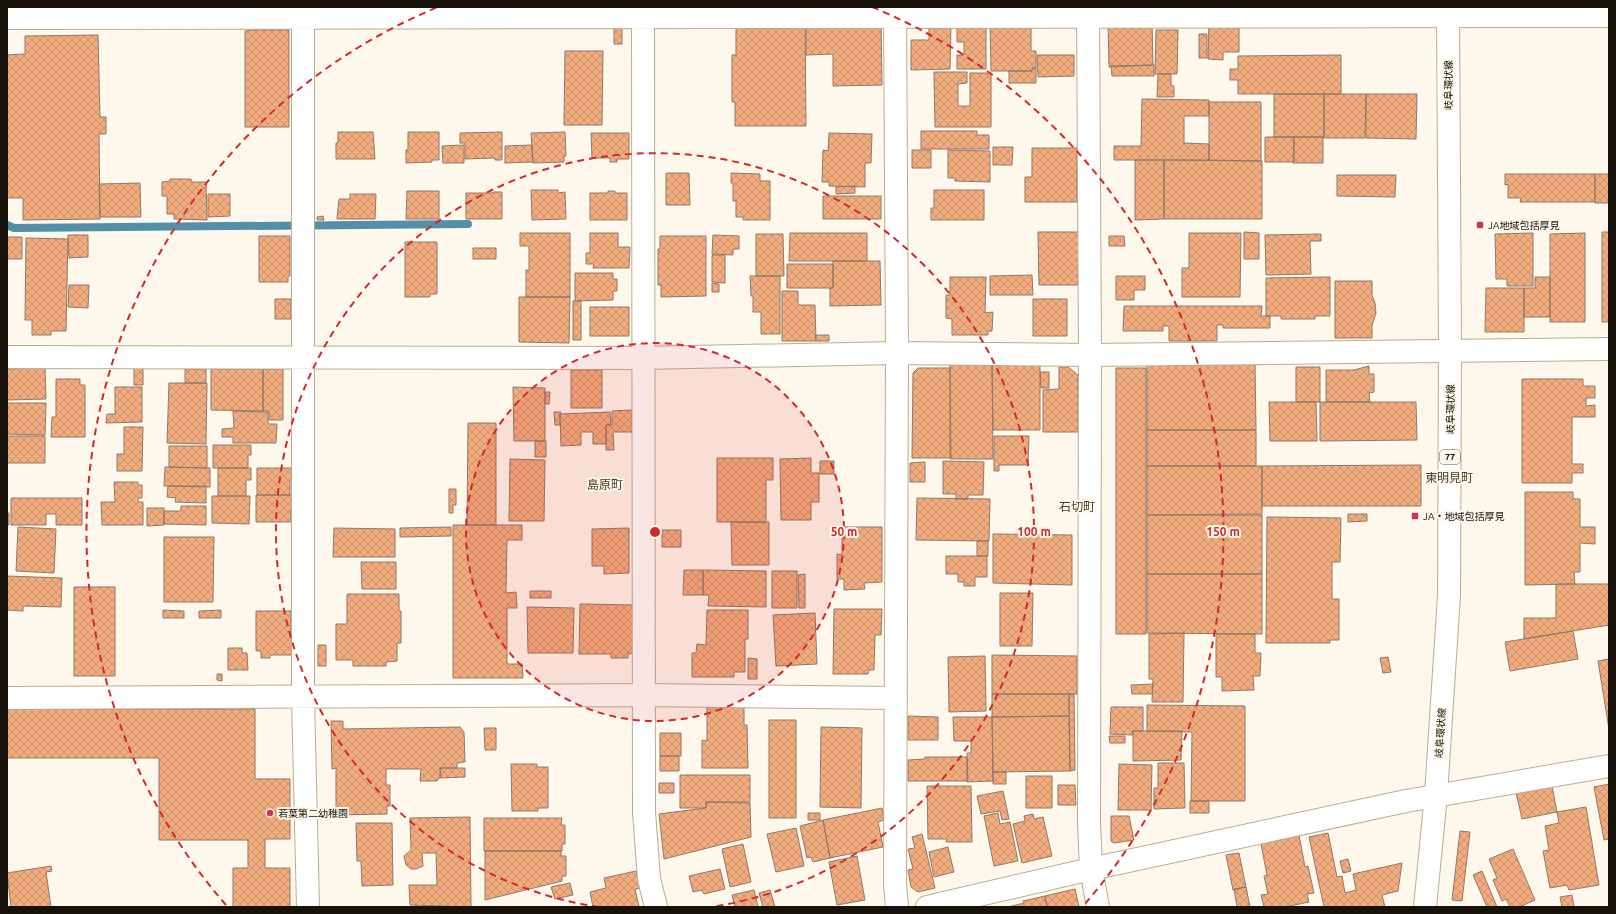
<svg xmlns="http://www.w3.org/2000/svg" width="1616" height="914" font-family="Ubuntu,'Noto Sans JP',sans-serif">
	<defs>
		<pattern id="building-cross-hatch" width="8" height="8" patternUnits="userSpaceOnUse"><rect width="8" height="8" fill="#f1ac7e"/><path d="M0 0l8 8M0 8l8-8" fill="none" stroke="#ce936c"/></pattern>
	</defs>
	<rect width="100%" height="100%" fill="#fdf7ec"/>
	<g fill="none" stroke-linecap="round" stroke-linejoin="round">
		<path stroke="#5190a7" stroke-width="8" d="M7 225 14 228 468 224"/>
	</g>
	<path fill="url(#building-cross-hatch)" stroke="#917869" d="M805 21 806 126H735V102H732V55H736V22Z
		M990 21H1031V51H1036V68H1032V71H991Z
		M929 22H951L950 69 911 70V40H929Z
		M1152 22 1153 65 1109 67 1108 23Z
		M1209 22 1239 23V52H1223V60L1208 59Z
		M614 24H622V44H614Z
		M806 24 881 27 882 85 833 86V54L806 55Z
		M957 27H986V69H957V55H964V42H957Z
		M253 30H289V127H245V31Z
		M1156 30H1178L1177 74H1155Z
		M1199 34H1207V58H1199Z
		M98 35 100 117H106V134H99L100 219 23 220V198H7V55L25 54V36Z
		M565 51H603L602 125H564Z
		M1037 55H1074V76L1038 77Z
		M1341 55V94H1238V80H1230V69H1238V56Z
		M1154 65V76H1112L1111 66Z
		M1032 68H1036V83H1009V71H1032Z
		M934 72H967V83L958 84V106H970V73H991V127H935Z
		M1158 74H1171V85L1174 86V97H1157Z
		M1274 94H1324V137H1274Z
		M1324 94H1366L1365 138H1324Z
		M1366 94H1417L1416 139 1366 138Z
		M1142 99 1209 100V116H1184V143L1209 144V160H1114V146H1141Z
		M1209 102H1261V161L1209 160Z
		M921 131H977V135H989V149H921Z
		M338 132H373L375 159H336V143H338Z
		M408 132H439V160H432V162L406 163V150H408Z
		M502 132V160H495V158L465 159V143H460V133Z
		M565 132 566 156H564V162L533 163 531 133Z
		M591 133H629V159H617V162H610V158H592Z
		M829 133 872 134 871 163H865V187L829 186V182H822L823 150 828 151Z
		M1265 137H1294V162H1265Z
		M1294 137H1323V163H1293Z
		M464 145V163H443L442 146Z
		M532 145 533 162 505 163V146Z
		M993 147H1013L1012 165H993Z
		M1032 148H1077V202H1025V177H1032Z
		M912 150H931V168H912Z
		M948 150 990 151V182L955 181V178H948Z
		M1135 160H1164V219L1135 220Z
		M1164 160 1262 161V219H1164Z
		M666 173H689L690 205H666Z
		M731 173 760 174V181H770V220H743V217H736V201H733V183H731Z
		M1505 174H1595V202H1520L1521 198H1508V184L1505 185Z
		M1595 174H1609V203H1595Z
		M1337 175H1396L1395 197 1337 196Z
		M170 179H191L192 182H206L207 220 174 219V214H167V196H162V182L170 181Z
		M140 183 141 217H100L99 184Z
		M855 186V193L836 194V187Z
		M531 190H558V193L565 192 566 219 532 220Z
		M934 190H984V220H931V208H934Z
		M407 191H439V219H406Z
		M608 191H615V193H627V220H590V193H608Z
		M493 192H502V219H466V193H493Z
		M208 194H230V216L208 217Z
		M350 194H376L375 219H337L339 199H350Z
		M823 196H881V219H823Z
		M323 216 324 220H317V217Z
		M1038 232H1081V270H1078V285H1039Z
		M1244 232 1259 233V259H1244Z
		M1602 232H1609V322H1602Z
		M520 233H570V297H526V270H529V246H520Z
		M590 233H618V247H630L629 268H593L594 264H586V253H590Z
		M790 233H867V261H789Z
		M1189 233H1241L1240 297H1182V268H1189Z
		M1533 233V286H1507V279H1496L1495 234Z
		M1585 233V322H1550V234Z
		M756 234H783L784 276H756Z
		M1321 234V241H1310L1311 274 1266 275 1265 235Z
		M68 235H88V257L69 258Z
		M713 235 739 236V249H733V255L712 254Z
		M259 236H290V276H288V282H259Z
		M660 236H706V296L661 297V285H658V249H660Z
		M1109 236H1124L1125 246H1109Z
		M7 237H22V259H7Z
		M26 238 68 239 66 331H51V335H32V320H25Z
		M405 242H437V294H430V297H405Z
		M473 248H496V259H473Z
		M712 255H725V283L712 282Z
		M833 261H880L881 305 830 306V288H833Z
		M787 264H833V288H787Z
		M575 273H613V279H617V291H613V300L575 301Z
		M1032 275 1033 295H990V276Z
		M750 276H780V334H761V312H753V296H751Z
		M1116 276H1145V290H1134V300H1116Z
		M950 277H986L985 313 993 312 992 331H988V335H952V319L946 318V295H950Z
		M1330 277V316H1315V319H1281V316H1266V278Z
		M1535 277H1550V317H1524V288H1535Z
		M1335 281H1372V295L1375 303 1376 313 1372 325V338H1335Z
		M712 283 719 284V292H712Z
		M69 285H89L88 308 68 307Z
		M1486 288H1524V332H1485Z
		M782 291H798V305H815L816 341H782Z
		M519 297H570L569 343 519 342Z
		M275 299H291V319H275Z
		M1033 299H1067V336H1033Z
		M573 301H581V340H573Z
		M1124 306H1262L1261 316H1270V328H1223V325H1217V341H1169V326H1163V331H1123Z
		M590 307H629V336H590Z
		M815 335H829V341H816Z
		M950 364H992L993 459H950Z
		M992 364H1040V430H993Z
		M1255 364 1256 430H1147V365Z
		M1369 366V374H1374V392L1369 393 1370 402H1326V370H1354Z
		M1059 367H1068L1078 375V432H1043V390L1059 389Z
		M1296 367H1320V402H1296Z
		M45 368 46 399 7 400V369Z
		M134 368H143V385H134Z
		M918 368H950L951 458H912L913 373Z
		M1116 368H1146V634H1116Z
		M185 369H206V383H185Z
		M211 369H263V411L211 410Z
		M263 369H283V420H269V411H263Z
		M571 370H602V408H571Z
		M1040 372H1049V388H1041Z
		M56 379H80V385H85V437H51L52 417H56Z
		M1522 379H1583V386H1595V398H1586V406L1595 405V417H1572V464H1583V473H1572V483H1522Z
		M169 383H207L206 444 167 443Z
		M115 387H142V422L106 423 107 414H115Z
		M513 387 545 388V441H514Z
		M545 392H550L549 404H545Z
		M1269 402H1316L1317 441H1270Z
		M1320 402H1416L1417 440 1320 441Z
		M7 403H46L45 435 7 434Z
		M632 410V432H613L614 450H606V425H612V411Z
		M233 411 268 412V424H277L276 443H233V437H222V429L234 428Z
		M554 412H561L560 414V425H555Z
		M610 412 611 425H606V444H593V432H581V445L561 446 560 414Z
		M468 423H496V525H467Z
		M124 427H143L142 471H117V454H124Z
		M1147 430H1256V466H1147Z
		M7 436H45V463H7Z
		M994 436H1029L1028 465H999V471H994Z
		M535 441H546V457H535Z
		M213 445H251V455H248V468H213Z
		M169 446H207V468L169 467Z
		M717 458H773V480H766V522H717Z
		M811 458V473H819V502H811V520H781L780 459Z
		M510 459 545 460 544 521H509Z
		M820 461H834V474H820Z
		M943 461 984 462 983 495H968V499H956V494H943Z
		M925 462V482H910V463Z
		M1421 465V506H1262V466Z
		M1147 466H1262V514L1147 515Z
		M165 467 210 468V487L164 486Z
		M218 468H251V480H246V496H218Z
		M257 468H294V480H290V495H257Z
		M114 482H138V485H142V498H138V502H143V525H102L101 502H115Z
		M168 486H206V503L175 502 176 498 167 497Z
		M449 489H456V505H453V513H449Z
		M1525 492H1573V499H1580V527H1595V544L1580 543V572H1574L1575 584 1525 585Z
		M256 495H294V508H291V522H256Z
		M212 496H250L249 524 212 523Z
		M11 498H82V525H56V514H46V525H11Z
		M917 498 990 499 989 541 916 540Z
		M181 506H206V525L164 524V511H181Z
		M147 508H164V525L147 526Z
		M7 513H9V525H7Z
		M1348 514H1367V521L1348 522Z
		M1147 515H1262V574H1147Z
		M1267 517 1341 518 1340 562H1332V599H1339V640H1330V643H1266Z
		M731 522H769V565H732Z
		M453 525H522V540H507L506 593 516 592 517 608H507V664H522L523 678H453Z
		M18 527 56 529 54 573 16 571Z
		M451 527V536L400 537V528Z
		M842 527H882V582L864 583 865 589 844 590V579H837V554L842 555Z
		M334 528 395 529V557H333Z
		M629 528V573L604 574V566H592V529Z
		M662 530H681V547H662Z
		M993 534 1072 535V585L993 583Z
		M164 537H214L213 602H164Z
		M977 541H988V556H977Z
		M946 556H987V577H975V586H964V582H958V574H946Z
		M361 562H396V589H362Z
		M684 570H703V595H683Z
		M703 570 766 571V607L708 606 709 595H703Z
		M772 571H797V608H772Z
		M805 574V608H799L798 575Z
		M1147 574H1262V634L1147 633Z
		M7 576 62 578 61 607 23 606V611L7 610Z
		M1556 584H1609V625L1524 639V618H1556Z
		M74 587H115V676H74Z
		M530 591H551V598H530Z
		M1000 593H1033L1032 646H1000Z
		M347 594H399V611H401V643H397V661L386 662V666H353V660H336V624H347Z
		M580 604 634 605 633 653 628 654V658H611V654H579Z
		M527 607 574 608 573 653H528Z
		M834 609H882L881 635H875L874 670H869L868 674H833Z
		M163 610 184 611V618H163Z
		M221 610V618H199V611Z
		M707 610H748V639H745V672H734V677H692V653H696L697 644 706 645Z
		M256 611H291V638H294V655H270V658H261V651H256Z
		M815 613 817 664 776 666 773 615Z
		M1573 631 1578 659 1510 671 1505 642Z
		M1184 633 1183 702H1152L1153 679H1149V634Z
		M1216 634H1255V653H1261L1260 676H1253L1254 690 1222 691V677H1216Z
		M318 645H326V666H318Z
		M228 648H242V653H247L248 670H228Z
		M992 655 1077 656V694H992Z
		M985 656 986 711 949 712 948 657Z
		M1388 657 1391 672 1383 673 1380 658Z
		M748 658 757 659V679H748Z
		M1609 659V729L1598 661Z
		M217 674H222V681L217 680Z
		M1153 684 1152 694H1132L1131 685Z
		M992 694H1069V716L992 717Z
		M1069 694H1074L1075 770 1070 771Z
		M1147 705 1245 706V801H1191L1192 732 1147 731Z
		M707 707H744V725H747L748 768H702V740L707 741Z
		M1111 707H1143V731H1133V735L1110 734Z
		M7 709H255V779H290V839H265V868H290V907H233V868H248V840H159V758H7Z
		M908 716 938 717V740H908Z
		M1069 716 1070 771 993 772 992 717Z
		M953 717H992L993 781 967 782V753H971V741H954Z
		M769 720H796V818H769Z
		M331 721H343V729L460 727 464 732 465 762 457 763V768H440L441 776 437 781H420L421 769H386V785H390V806H387V814L336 815V768L332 769Z
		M821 727 862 728 861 808 820 807Z
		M484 728H496V750H485Z
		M1133 731H1182L1181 760 1133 761Z
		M660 733H681V756H660Z
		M1109 736H1125V743H1110Z
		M660 756H679V771H660Z
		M925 757H967L968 781H908V760L925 759Z
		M1158 763H1184L1185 808 1154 809V788H1158Z
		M511 764H537V767H548V808H538V811H512Z
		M1119 764 1152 765 1151 810H1118Z
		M440 768H465V777L440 778Z
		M993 772H1006V784H993Z
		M680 775H750V802H706V808H680Z
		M1026 776H1052V808H1026Z
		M659 783H674V793H659Z
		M1609 784V839L1604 840 1594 787Z
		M1058 785H1075L1076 805H1058Z
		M927 786H971L972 842H946L947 839H928Z
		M1552 786 1557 812 1522 819 1516 792Z
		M1003 791 1009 819 1002 820 1000 811 981 814 977 796Z
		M1190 801H1209V813H1190Z
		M706 802 750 803 751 837 664 859 659 814 706 808Z
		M1586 807 1599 885 1569 890 1567 885 1550 888 1543 851 1549 850 1545 826 1559 823 1557 812Z
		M882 808 884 820 878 822 883 847 830 858 823 820Z
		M335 809V818H318V810Z
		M808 813H820V820H808Z
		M998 813 1000 824 1010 822 1018 861 994 866 984 816Z
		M1033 814 1034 819 1043 817 1052 856 1022 863 1013 824 1025 821 1024 816Z
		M1111 816H1129L1134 840 1114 843 1111 841Z
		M470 817 471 907 410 905 409 885H437L436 853H422L423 866 416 869H411L406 865 404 856 411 850 410 818Z
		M484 818H562L561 825H565V844H562V851H484Z
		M823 820 830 858 813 862 811 857 807 858 800 826Z
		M356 823H392L393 885 362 886 361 861H357Z
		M796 828 804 866 776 872 767 834Z
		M1460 831 1470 832 1462 901 1452 900Z
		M1328 833 1337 877 1342 876 1345 893 1356 890 1353 874 1402 863 1398 891 1382 895 1385 907H1324L1309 837Z
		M922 834 935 888 918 892 911 887 908 870 913 869 908 849 915 848 912 837Z
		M1299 835 1305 867 1308 866 1314 893 1307 894 1309 902 1285 907H1264L1261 895 1268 894 1264 876 1267 875 1261 844Z
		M743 844 751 882 730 887 722 849Z
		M948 847 954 872 934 877 929 852Z
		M1513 849 1535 900 1519 907H1510L1506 899 1502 901 1493 880 1497 878 1489 859Z
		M485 851H561V856H566V876H562V881L485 900Z
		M1239 853 1246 887 1233 890 1226 855Z
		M857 856 865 900 837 905 829 862Z
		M1348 859 1351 871 1343 873 1340 861Z
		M51 866 52 871 46 872 51 907H11L7 873Z
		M720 869 725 889 704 894 702 890 693 892 689 876Z
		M636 871 640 888 635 889 639 907H593L590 892 606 888 604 878Z
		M1482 871 1497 907H1487L1473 875Z
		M570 883 573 895 555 899 551 887Z
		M1246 887 1250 907H1237L1234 889Z
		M1075 889 1079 907H1047L1045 896Z
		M754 890 758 907H735L732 895Z
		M770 890 775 907H763L759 893Z
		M1572 895 1574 907H1562L1560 897Z
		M1045 896 1047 907H1008L1024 903 1023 901Z"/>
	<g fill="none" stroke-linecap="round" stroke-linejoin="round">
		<defs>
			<path id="minor" d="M303 7V698L308 907
				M643 7 644 812 649 879 656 907
				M895 7 897 353 895 884 897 907
				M1088 7 1090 355 1089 823 1091 869 1098 907
				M7 18 1609 16
				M7 357 642 358 897 353 1090 355 1609 349
				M7 698 644 695 896 698
				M927 907 1091 869 1406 801 1609 766"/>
			<path id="primary" d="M1425 907 1436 795 1449 595 1450 351 1448 7"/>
		</defs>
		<use href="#minor" stroke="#bbad94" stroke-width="24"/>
		<use href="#primary" stroke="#bbad94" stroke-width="24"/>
		<use href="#minor" stroke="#fff" stroke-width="22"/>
		<use href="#primary" stroke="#fff" stroke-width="22"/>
	</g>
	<circle cx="655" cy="532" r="189" fill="#d62828" fill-opacity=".12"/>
	<g fill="none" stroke="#d62828" stroke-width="2" stroke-dasharray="7 5">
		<circle cx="655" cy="532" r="189"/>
		<path d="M599 907A379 379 0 1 1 711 907"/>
		<path d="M226 905A568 568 0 0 1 438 7M872 7A568 568 0 0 1 1084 905"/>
	</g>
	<g fill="#c83854" stroke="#fdf7ec" stroke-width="1.5">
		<rect x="1476" y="221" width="8" height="8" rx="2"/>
		<rect x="1411" y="512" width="8" height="8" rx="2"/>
		<circle cx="270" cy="813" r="4"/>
	</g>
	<g text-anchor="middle" stroke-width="4" stroke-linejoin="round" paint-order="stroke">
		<rect fill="#fdf7ec" stroke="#5d574e" stroke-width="1" x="1440" y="450" width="20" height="14" rx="3"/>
		<g font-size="9" font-weight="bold" fill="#18130a">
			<text x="1450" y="460">77</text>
		</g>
		<g font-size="10" fill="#18130a" stroke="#fdf7ec">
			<text transform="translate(1448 85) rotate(-90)" y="4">岐阜環状線</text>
			<text transform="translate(1450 409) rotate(-90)" y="4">岐阜環状線</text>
			<text transform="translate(1440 733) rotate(-86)" y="4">岐阜環状線</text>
		</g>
		<g font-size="10" fill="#18130a" stroke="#fdf7ec" text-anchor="start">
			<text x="1488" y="229">JA地域包括厚見</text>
			<text x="1423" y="520">JA・地域包括厚見</text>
			<text x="278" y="817">若葉第二幼稚園</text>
		</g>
		<g font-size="12" fill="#483d26" stroke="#fdf7ec">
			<text x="1449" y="482">東明見町</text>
			<text x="605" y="489">島原町</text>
			<text x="1077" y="511">石切町</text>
		</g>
	</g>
	<circle cx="655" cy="532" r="6" fill="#d62828" stroke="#fdf7ec" stroke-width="2"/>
	<g font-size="12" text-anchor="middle" font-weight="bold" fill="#d62828" stroke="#fdf7ec" stroke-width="4" stroke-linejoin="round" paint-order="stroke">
		<text x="844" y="536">50 m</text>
		<text x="1034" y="536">100 m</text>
		<text x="1223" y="536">150 m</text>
	</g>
	<rect width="1616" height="914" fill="none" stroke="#18130a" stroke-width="16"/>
</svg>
